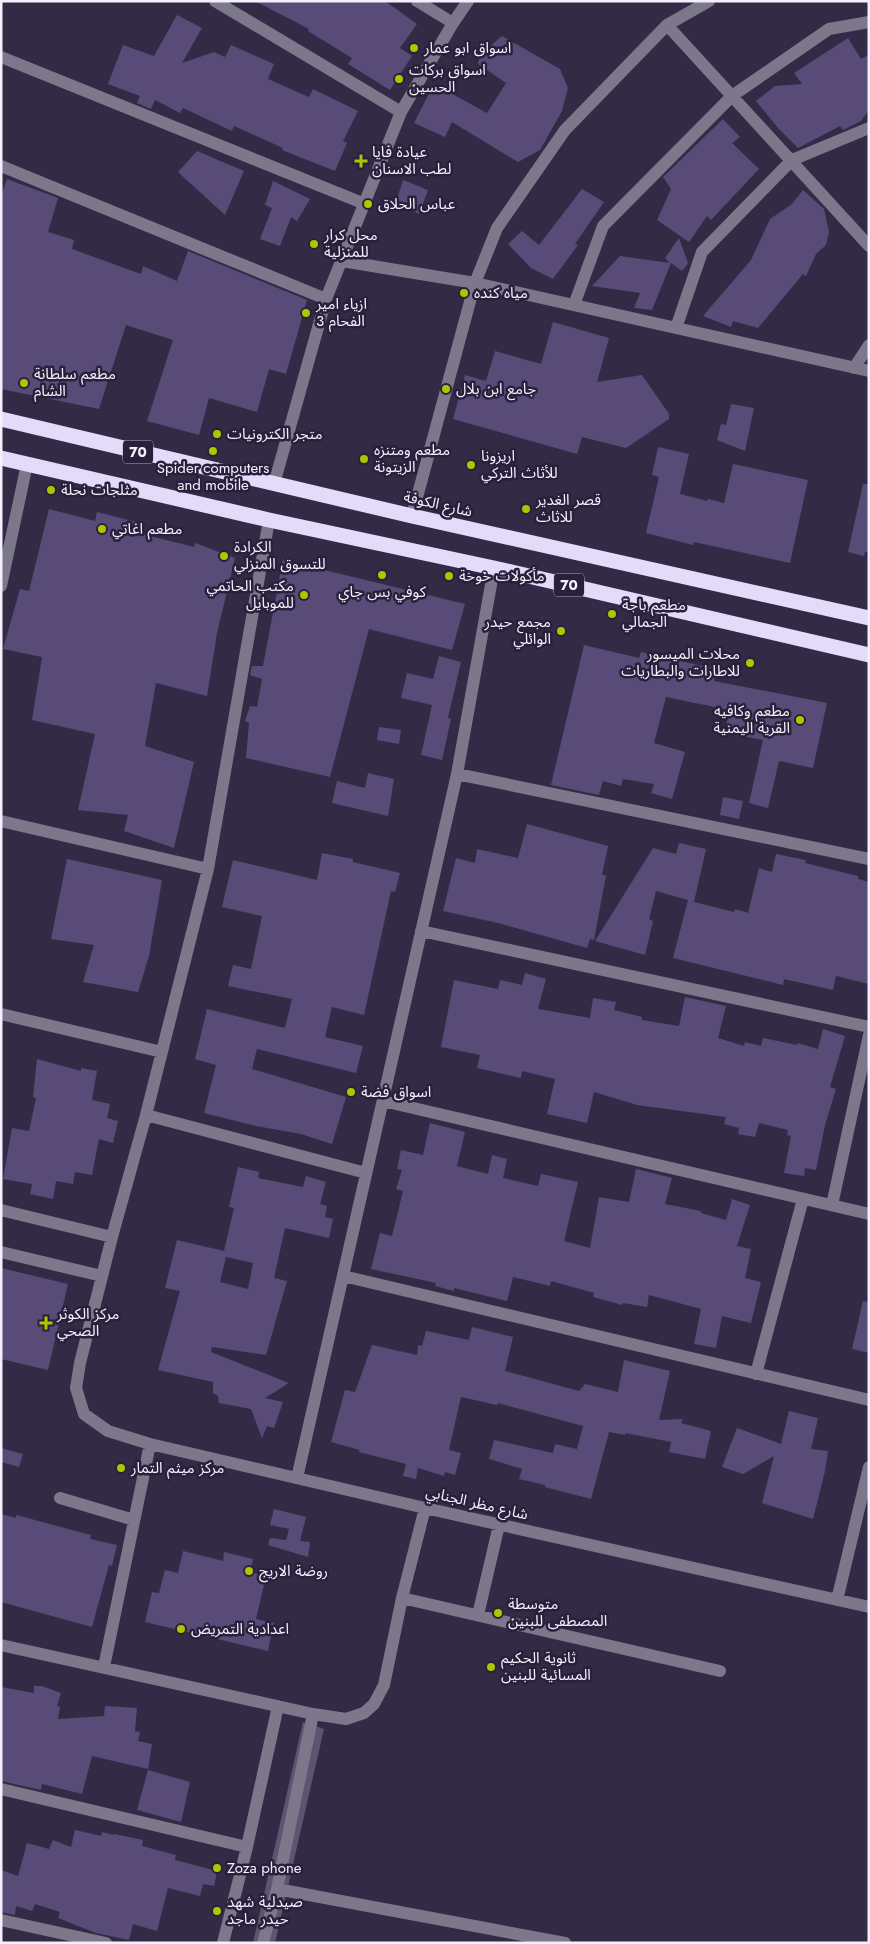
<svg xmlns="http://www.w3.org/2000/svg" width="870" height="1944" font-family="Jost,'Noto Sans Arabic',sans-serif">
	<rect width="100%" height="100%" fill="#332b46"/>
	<path fill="#5c556f" d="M303 1722 324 1729 275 1943H253Z"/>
	<path fill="#584b77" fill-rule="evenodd" d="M255 1H385L417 24 400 48 412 56 390 90 348 64 352 58 308 31 309 29Z
		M177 15 202 28 182 63 214 52 225 57 231 45 274 64 268 79 309 97 313 89 358 111 343 141 347 143 335 171 282 150 283 148 234 126 232 131 183 108 180 113 155 100 151 109 137 103 140 96 108 84 123 45 154 56Z
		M502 36 560 69 568 88 562 111 540 150 518 162 452 122 445 137 414 123 434 84 487 113 506 83 478 64 480 55Z
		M848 38 861 59 869 55V110L861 121 843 130 840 126 798 148 778 128 756 101 775 86 802 84 794 73Z
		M723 119 740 137 732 143 759 169 711 220 707 216 689 242 657 220 671 189 663 177Z
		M197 151 244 171 225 215 178 172Z
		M7 179 58 198 48 232 74 240 72 249 141 274 143 266 177 281 188 251 307 300 286 374 269 369 257 412 209 398 199 435 147 421 173 340 126 325 99 409 1 389V196Z
		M403 180 428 190 419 214 396 202Z
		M273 181 310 199 297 221 291 217 280 246 260 239 272 208 265 205Z
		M582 189 604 202 575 244 578 245 553 279 531 268 508 244 522 231 539 245Z
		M803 190 824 209 829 232 826 245 816 254 806 276 803 274 758 328 733 321 731 327 703 316 751 260 770 219 792 204Z
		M679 238 688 263 682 271 671 263 652 310 634 308 640 293 592 286 620 256 670 263 665 258Z
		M553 322 609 338 597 382 642 375 669 414V419L626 448 582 437 577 454 453 419 465 375 486 381 495 351 541 364Z
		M731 404 754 408 745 451 717 440 721 424 726 425Z
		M658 447 689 454 680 494 707 501 708 499 724 503 733 464 808 480 790 563 694 542 693 545 646 533 659 477 652 475Z
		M863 484H869V552H865L864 556 848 552Z
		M49 509 95 521 97 512 144 524 142 534 194 547 195 543 235 558 217 633 207 696 156 683 145 746 194 762 174 848 124 831 128 815 78 810 95 734 32 720 42 657 3 649 20 589 29 591Z
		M283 560 465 604 452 650 369 629 330 777 246 758 249 723 245 721 250 706 257 707 262 679 250 675 252 666H263Z
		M584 645 639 658 641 652 716 669 714 681 827 703 813 768 779 761 768 808 749 803 763 740 725 733 729 710 666 697 654 743 685 752 672 799 651 793 654 784 623 779 621 786 603 781 599 795 551 785Z
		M439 656 461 662 448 718 451 719 442 760 421 755 432 705 401 698 407 673 433 679Z
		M379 727 401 730 399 744 377 740Z
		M368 773 394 779 388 816 332 803 337 781 365 788Z
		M723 797 743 801 739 819 720 815Z
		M527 824 608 846 602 875H606L594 940 590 939 587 948 498 923 443 911 456 858 475 863 477 849 518 858Z
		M679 843 706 849 694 902 734 912 735 909 748 913 759 868 772 872 776 854 806 860 805 863 858 876V879L869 882V984L836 976 833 990 784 979 783 985 673 958 688 900 656 891 649 919 653 921 645 955 595 941 653 848 676 854Z
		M322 853 353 859V862L400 873 395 892 391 891 364 1015 332 1007 325 1037 363 1046 356 1073 257 1049 252 1069 346 1097 332 1144 301 1134 256 1126 204 1113 216 1065 195 1059 207 1009 285 1028 292 999 228 986 233 965 251 969 262 916 222 907 233 860 317 880Z
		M67 859 162 880 149 956 138 992 83 982 94 945 51 939Z
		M525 973 546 979 538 1009 590 1018 593 998 616 1002 614 1010 642 1017V1020L679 1026 685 997 726 1006 718 1038 744 1046 745 1042 761 1046 763 1038 797 1045 798 1043 818 1049 823 1029 845 1036 830 1087 836 1089 825 1125 816 1170 805 1168 804 1176 784 1173 791 1136 787 1135 788 1130 759 1123 755 1137 738 1134 739 1128 724 1124 726 1117 637 1105 594 1092 587 1123 547 1114 555 1079 522 1071 521 1078 477 1068 480 1055 441 1047 454 980 498 989 500 980 522 985Z
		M37 1059 81 1071V1068L97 1071 92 1100 110 1104 107 1118 118 1121 113 1143 99 1139 92 1175 75 1172 73 1184 56 1181 53 1199 30 1194 32 1184 3 1179 12 1128 29 1131 36 1098 33 1097Z
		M430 1123 465 1132 457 1166 488 1174 492 1155 507 1159 503 1178 538 1186 541 1174 578 1182 564 1241 590 1248 599 1197 629 1202 636 1169 672 1178 665 1204 701 1211V1213L726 1220 732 1199 750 1205 737 1246 751 1249 745 1278 761 1282 751 1323 722 1316 716 1348 694 1344 701 1309 649 1295 647 1307 623 1303 622 1305 593 1297 594 1293 551 1281 550 1286 513 1277 507 1301 454 1288V1291L435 1286 436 1283 371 1269 380 1233 392 1236 403 1191 396 1189 402 1170 397 1169 401 1150 423 1155Z
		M238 1167 259 1172 258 1178 303 1187 306 1176 326 1182 320 1204 327 1206 325 1217 333 1219 329 1238 285 1228 274 1278 287 1281 266 1355 212 1347 211 1352 289 1383 265 1398 283 1402 274 1428 267 1426 262 1438 251 1409 219 1403 218 1396 213 1393V1382L158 1370 180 1291 165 1288 177 1240 224 1251 234 1208 229 1207ZM226 1257 253 1263 248 1289 220 1282Z
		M1 1268 68 1284 48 1370 1 1359Z
		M863 1301 869 1302V1353L852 1349Z
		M472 1327 513 1337 505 1371 579 1391 585 1384 618 1392 624 1360 670 1371 659 1420 683 1419 681 1423 711 1431 705 1459 669 1452 671 1442 625 1433V1435L609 1432 591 1499 545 1487V1485L519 1479 522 1469 489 1459 494 1440 553 1453 555 1444 577 1449 583 1426 498 1403 497 1405 461 1397 449 1450 461 1453 455 1475 445 1472 444 1476 418 1468 416 1479 403 1476 406 1464 359 1452 360 1450 331 1442 345 1390 355 1392 372 1345 417 1355 418 1345 422 1346 426 1331 469 1340Z
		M789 1411 818 1418 811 1449 828 1451 825 1471 813 1519 762 1503 774 1456 743 1474 722 1467 737 1428 781 1444Z
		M1 1448 23 1454 19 1467 1 1462Z
		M274 1509 306 1517 300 1541 310 1542 308 1557 268 1545 270 1538 286 1540 289 1529 270 1525Z
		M1 1514 16 1518V1515L91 1535 90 1539 117 1545 112 1566 109 1565 92 1627 1 1602Z
		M183 1551 223 1561 224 1552 253 1559 250 1572 266 1576 256 1619 274 1623 268 1651 145 1622 152 1592 159 1593 165 1570 178 1573Z
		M34 1686H42L61 1693 57 1706 60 1707 58 1719 104 1716 105 1706 137 1708 135 1731 140 1732 138 1741 152 1744 148 1769 92 1756 82 1794 42 1784 41 1790 1 1781V1687L34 1693Z
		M148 1770 190 1782 181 1822 137 1810Z
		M75 1830 101 1836 102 1832 113 1835 114 1834 143 1840 142 1846 176 1855 175 1860 217 1871 214 1886 203 1884 200 1896 168 1888 157 1931 133 1924 129 1940 96 1933 58 1918 60 1912 35 1904 32 1911 16 1906 15 1915 1 1912V1870L18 1876 27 1843 49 1849 53 1840 71 1847Z"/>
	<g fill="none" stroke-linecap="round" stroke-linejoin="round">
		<path stroke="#7c778b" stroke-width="12" d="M215 1 401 112
			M417 1 453 23
			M667 25 869 246
			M1 57 365 204
			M1 166 326 299
			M342 261 475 283 869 371
			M574 305 603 226 732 96 829 29 869 22
			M676 328 702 252 792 160 869 128
			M854 368 869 345
			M274 484 326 299 401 112 453 23 468 1
			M412 516 475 283 497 228 565 130 667 25 709 1
			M269 520 208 869 146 1115 112 1237 80 1363 76 1388 84 1414 108 1431 150 1444 425 1508 869 1607
			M1 586 27 464
			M457 774 869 859
			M1 821 208 869
			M421 931 869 1027
			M1 1014 162 1052
			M383 1101 869 1214
			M146 1115 366 1173
			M832 1205 869 1035
			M1 1210 112 1237
			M1 1252 102 1276
			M343 1276 869 1400
			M756 1374 803 1199
			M297 1478 457 774 494 568
			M60 1498 134 1520
			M402 1598 720 1671
			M837 1600 869 1467
			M478 1615 499 1525
			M1 1645 313 1714 346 1719 364 1713 374 1704 384 1685 402 1598 425 1508
			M104 1667 150 1444
			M1 1789 247 1847
			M277 1889 565 1943
			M1 1920 106 1943
			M223 1943 247 1847 278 1706
			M263 1943 277 1889 313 1714"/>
		<path stroke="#e3dbfa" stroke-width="15" d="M1 419 412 516 869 618
			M1 458 269 520 494 568 869 655"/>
	</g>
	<g fill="#b0c500" stroke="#29213b" stroke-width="2">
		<circle cx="414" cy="48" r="5"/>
		<circle cx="399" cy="79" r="5"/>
		<path d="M358.5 153.5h5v5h5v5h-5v5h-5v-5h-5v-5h5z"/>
		<circle cx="368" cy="204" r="5"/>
		<circle cx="314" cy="244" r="5"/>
		<circle cx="464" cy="293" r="5"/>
		<circle cx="306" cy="313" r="5"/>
		<circle cx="24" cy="383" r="5"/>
		<circle cx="446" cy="389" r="5"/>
		<circle cx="217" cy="434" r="5"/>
		<circle cx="213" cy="451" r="5"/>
		<circle cx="364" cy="459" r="5"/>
		<circle cx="471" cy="465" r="5"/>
		<circle cx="51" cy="490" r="5"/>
		<circle cx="526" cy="509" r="5"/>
		<circle cx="102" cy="529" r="5"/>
		<circle cx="224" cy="556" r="5"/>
		<circle cx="382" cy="575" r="5"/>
		<circle cx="449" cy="576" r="5"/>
		<circle cx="304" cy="595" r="5"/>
		<circle cx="612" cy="614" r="5"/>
		<circle cx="561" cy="631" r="5"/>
		<circle cx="750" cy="663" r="5"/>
		<circle cx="800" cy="720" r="5"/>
		<circle cx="351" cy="1092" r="5"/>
		<path d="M43.5 1315.5h5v5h5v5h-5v5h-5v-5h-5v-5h5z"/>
		<circle cx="121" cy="1468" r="5"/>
		<circle cx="249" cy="1571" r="5"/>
		<circle cx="498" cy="1613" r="5"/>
		<circle cx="181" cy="1629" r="5"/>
		<circle cx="491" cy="1667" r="5"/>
		<circle cx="217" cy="1868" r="5"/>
		<circle cx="217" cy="1911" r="5"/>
	</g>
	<g text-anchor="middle" stroke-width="5" stroke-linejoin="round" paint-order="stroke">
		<g fill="#29213b" stroke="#b6b2c4" stroke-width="1">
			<rect x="123" y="440.5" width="30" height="23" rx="4"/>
			<rect x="554" y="573.5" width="30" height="23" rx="4"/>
		</g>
		<g font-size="14" font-weight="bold" fill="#f3f0fe">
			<text x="138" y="457">70</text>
			<text x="569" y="590">70</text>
		</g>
		<g font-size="15" fill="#f3f0fe" stroke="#29213b" text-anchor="start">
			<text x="424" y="53">اسواق ابو عمار</text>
			<text x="409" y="75">اسواق بركات<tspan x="409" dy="17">الحسين</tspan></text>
			<text x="372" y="157">عيادة فايا<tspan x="372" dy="17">لطب الاسنان</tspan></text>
			<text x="378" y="209">عباس الحلاق</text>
			<text x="324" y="240">محل كرار<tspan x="324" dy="17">للمنزلية</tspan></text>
			<text x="474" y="298">مياه كنده</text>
			<text x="316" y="309">ازياء امير<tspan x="316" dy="17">الفحام 3</tspan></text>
			<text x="34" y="379">مطعم سلطانة<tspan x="34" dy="17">الشام</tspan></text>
			<text x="456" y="394">جامع ابن بلال</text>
			<text x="227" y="439">متجر الكترونيات</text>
			<text x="374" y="455">مطعم ومتنزه<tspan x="374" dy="17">الزيتونة</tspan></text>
			<text x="481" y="461">اريزونا<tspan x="481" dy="17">للأثاث التركي</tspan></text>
			<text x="213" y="473" text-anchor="middle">Spider computers<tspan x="213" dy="17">and mobile</tspan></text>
			<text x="61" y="495">مثلجات نحلة</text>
			<text x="536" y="505">قصر الغدير<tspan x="536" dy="17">للاثاث</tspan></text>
			<text x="112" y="534">مطعم اغاتي</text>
			<text x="234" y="552">الكرادة<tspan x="234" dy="17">للتسوق المنزلي</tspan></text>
			<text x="459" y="581">مأكولات خوخة</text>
			<text x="294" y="591" text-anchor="end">مكتب الحاتمي<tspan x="294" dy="17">للموبايل</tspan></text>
			<text x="382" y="597" text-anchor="middle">كوفي بس جاي</text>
			<text x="622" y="610">مطعم باجة<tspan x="622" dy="17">الجمالي</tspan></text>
			<text x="551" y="627" text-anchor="end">مجمع حيدر<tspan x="551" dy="17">الوائلي</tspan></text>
			<text x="740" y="659" text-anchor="end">محلات الميسور<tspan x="740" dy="17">للاطارات والبطاريات</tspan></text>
			<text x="790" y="716" text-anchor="end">مطعم وكافيه<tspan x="790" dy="17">القرية اليمنية</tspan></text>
			<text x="361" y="1097">اسواق فضة</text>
			<text x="57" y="1319">مركز الكوثر<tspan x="57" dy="17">الصحي</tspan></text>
			<text x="131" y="1473">مركز ميثم التمار</text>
			<text x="259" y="1576">روضة الاريج</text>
			<text x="508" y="1609">متوسطة<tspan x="508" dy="17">المصطفى للبنين</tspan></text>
			<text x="191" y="1634">اعدادية التمريض</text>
			<text x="501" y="1663">ثانوية الحكيم<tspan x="501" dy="17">المسائية للبنين</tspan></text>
			<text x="227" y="1873">Zoza phone</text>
			<text x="227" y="1907">صيدلية شهد<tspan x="227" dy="17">حيدر ماجد</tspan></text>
		</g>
		<g font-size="15" fill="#f3f0fe" stroke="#29213b">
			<text transform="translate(438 504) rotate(13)" y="5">شارع الكوفة</text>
			<text transform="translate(477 1503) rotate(13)" y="5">شارع مظر الجنابي</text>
		</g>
	</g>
	<rect width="870" height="1944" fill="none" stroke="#f3f0fe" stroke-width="5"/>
</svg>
